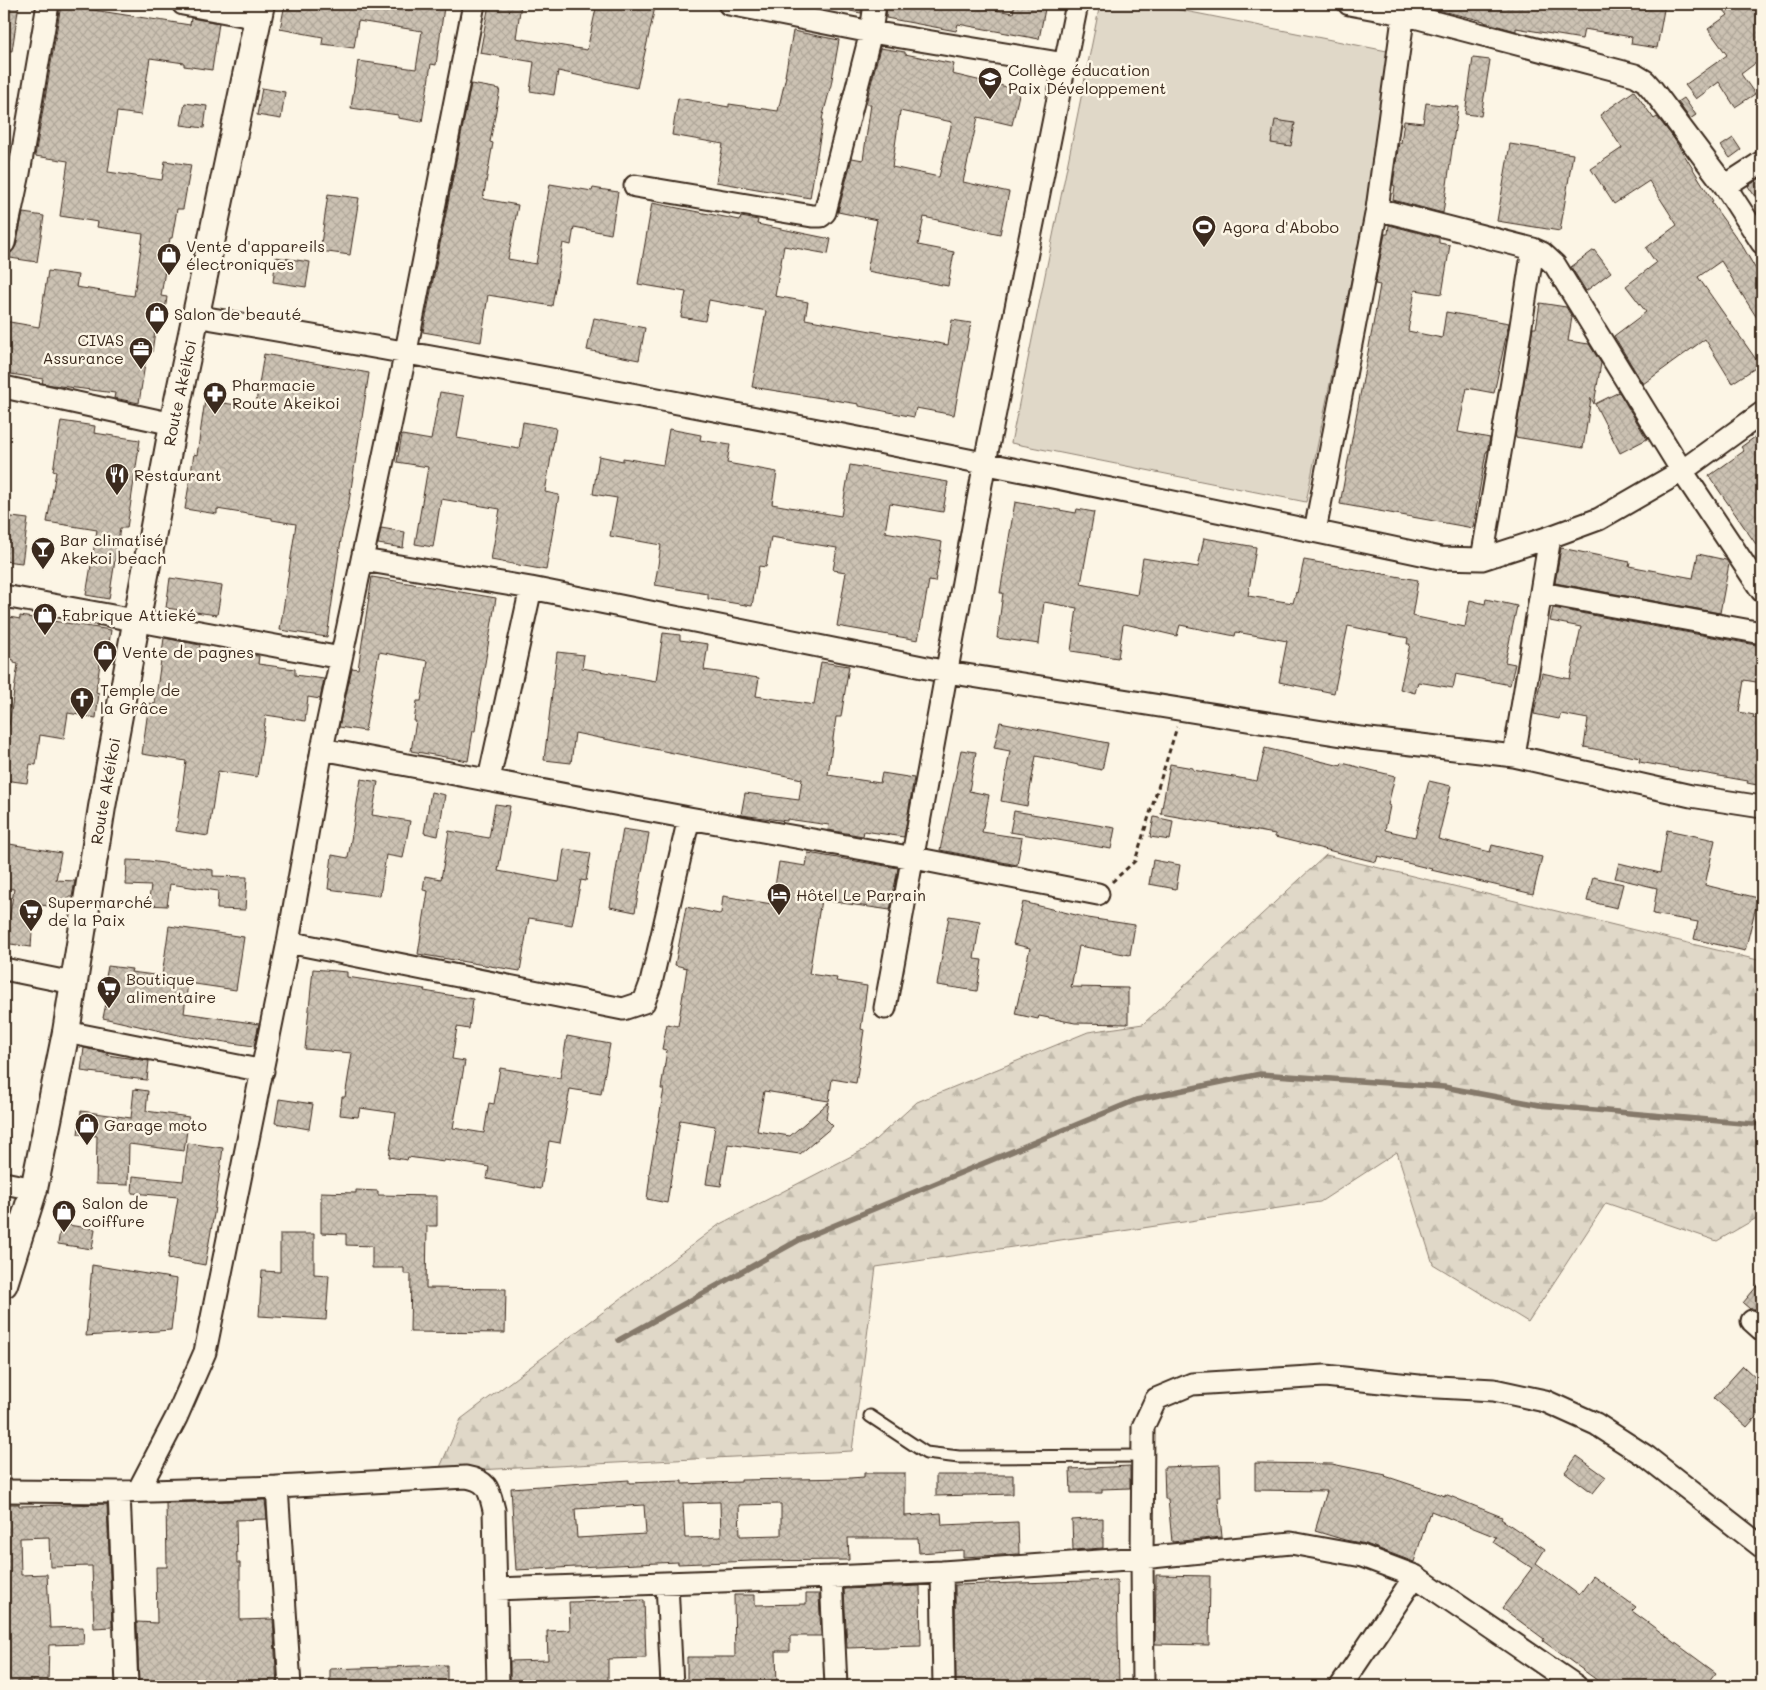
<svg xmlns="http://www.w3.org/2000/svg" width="1766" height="1690" font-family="Mali,sans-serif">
	<defs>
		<pattern id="forest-firs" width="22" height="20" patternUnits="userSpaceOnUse" patternTransform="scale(1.25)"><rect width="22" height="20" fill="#e0d8c8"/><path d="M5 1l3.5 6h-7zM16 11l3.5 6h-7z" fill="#c1baab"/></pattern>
		<pattern id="building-cross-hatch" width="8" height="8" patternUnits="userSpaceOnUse" patternTransform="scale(1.25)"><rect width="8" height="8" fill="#ccc2b3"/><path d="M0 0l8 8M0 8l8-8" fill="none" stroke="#b0a79a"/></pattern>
	</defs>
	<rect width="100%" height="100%" fill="#fcf5e5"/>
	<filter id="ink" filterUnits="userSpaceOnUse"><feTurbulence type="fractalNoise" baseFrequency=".02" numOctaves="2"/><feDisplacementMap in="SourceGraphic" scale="10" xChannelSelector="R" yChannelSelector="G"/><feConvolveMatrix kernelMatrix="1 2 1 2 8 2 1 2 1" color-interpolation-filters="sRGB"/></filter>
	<g filter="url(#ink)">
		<path fill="url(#forest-firs)" stroke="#8e8173" d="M1326 855 1762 961V1215L1717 1241 1606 1203 1528 1322 1433 1264 1397 1152 1320 1202 876 1267 852 1451 438 1472 461 1419 720 1224 865 1149 917 1102 1088 1032 1143 1024Z"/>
		<path fill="#e0d8c8" stroke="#8e8173" d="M1100 4H1150L1397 53 1306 502 1011 443Z"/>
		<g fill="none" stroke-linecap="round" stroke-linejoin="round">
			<path stroke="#85796b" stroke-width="5.5" d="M619 1340 799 1240 1136 1100 1260 1074 1444 1087 1539 1105 1753 1124 1762 1122"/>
		</g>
		<path fill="url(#building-cross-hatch)" stroke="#3b2a1e" fill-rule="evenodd" d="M4 4H19L12 51 4 50Z
			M285 4H423L444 7 436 65 431 64 422 122 398 118V115L351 108 358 61 416 69 422 31 358 21 354 48 322 44 323 37 280 29Z
			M489 4H521L516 38 587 50 597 4H641L655 7 637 88 558 71 554 95 530 91 534 62 480 53Z
			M850 4H862L861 13 850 11Z
			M887 4H944L967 8 968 5 1013 13 1015 4H1046L1039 39 958 24 956 31 886 18Z
			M1437 4H1665L1657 48 1631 44 1632 37 1584 29 1582 39 1516 28V31L1484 22V21L1437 10Z
			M1719 4H1762V55L1756 60 1757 62 1741 74 1755 94 1735 107 1719 82 1696 99 1685 85 1727 55 1708 29 1728 15Z
			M61 5 190 25 191 18 219 23 212 70 184 66V63L150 58 141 115 117 112 108 172 162 180 165 161 191 165 183 209H177L172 238H170L161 296 167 297 163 325 156 324 152 352 147 351 139 403 114 398 115 393 52 385 42 383 43 379 4 373V321L39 327 48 271 78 275 76 287 134 296 143 234 97 227 98 222 60 216 68 161 35 156Z
			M793 31 839 40 831 85 822 119H823L810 198 716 182 723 144 672 135 678 98 729 107V104L778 111 786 76H785Z
			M880 48 905 52V54L954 64 952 74 1020 90 1012 125 978 117 963 182 1009 192 1000 234 924 217 918 245 954 252 948 286 867 271 877 220 838 212 852 158 863 160 871 104H866ZM900 111 952 122 939 177 892 167Z
			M1473 58 1490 60 1481 116 1465 114Z
			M471 84 500 89 490 142 493 143 483 199 518 205 508 259 536 264 550 184 592 191 593 188 618 192 611 234 574 227 571 245 563 243 552 306 488 295 481 342 423 332Z
			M262 88 285 92 281 119 257 115Z
			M1634 91 1654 119 1657 117 1673 137 1713 201 1711 202 1743 247 1762 280V326L1721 261 1698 277 1760 365 1732 383 1705 339 1643 384 1614 336 1646 312 1626 286 1656 263 1646 248 1677 225 1649 181 1614 204 1591 169 1622 148 1600 115Z
			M1684 98 1696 115 1690 119 1678 102Z
			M185 103 207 106 204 128 181 125Z
			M1426 103 1458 107 1443 213 1393 200 1395 186 1393 185 1399 142 1401 143 1404 121 1423 123Z
			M1275 120 1295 123 1291 146 1271 143Z
			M1733 138 1741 150 1730 158 1721 146Z
			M1510 144 1573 154 1560 231 1497 221Z
			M1762 177V207L1748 186Z
			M328 194 359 198 350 255 320 251Z
			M652 203 740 220 741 217 758 220 757 224 831 239 828 254 784 246 775 296 808 302 805 319 948 345 952 320 971 323 954 415 916 408 914 417 859 406V404L752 387 766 311 709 300 705 321 681 317 686 292 638 284Z
			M23 213 44 216 37 262 10 258V253L16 246Z
			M1389 225 1439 238V243L1450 245 1442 294 1415 290 1408 331 1442 338 1446 312 1509 323 1494 393 1467 388 1458 432 1490 438 1487 452H1486L1473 528 1340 504 1373 325 1380 285 1375 284 1385 234H1388Z
			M1594 250 1611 272 1586 291 1571 267Z
			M276 257 310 262 306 287 273 282Z
			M1540 303 1566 307 1572 317 1568 341 1589 344 1601 363 1594 404 1591 398 1583 448 1515 437 1533 328H1536Z
			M594 318 645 328 639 360 587 350Z
			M264 354 369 373 348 508 342 533 327 637 280 630 296 524 272 520V518L217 509V514L185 509 194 454 197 455 205 400 255 408Z
			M440 392 464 396 457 438 519 449 523 422 556 428 545 492 559 495 546 570 491 560 500 509 441 499 433 547 415 544 428 467 397 462 402 435 431 440Z
			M1619 392 1647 439 1620 453 1595 404Z
			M61 421 95 426 94 433 140 440 127 528H120L109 599 86 595 97 530 47 522 56 472 53 471Z
			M669 429 701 435 700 440 730 445 727 463 777 472 772 504 841 516 850 465 948 482 943 512 890 503 885 532 942 542 935 582 929 581 918 640 837 626 846 572 833 570 837 548 771 537 766 567 759 566 752 606 708 599V594L655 585 661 545 610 536 617 498 593 494 599 456 623 461V458L663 465Z
			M1762 432V553L1709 476 1744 451 1741 447Z
			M1015 502 1076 513 1077 509 1094 512 1081 584 1137 595 1143 558 1198 567 1204 538 1256 547 1248 596 1293 603 1296 592 1297 593 1304 560 1418 580 1412 616 1465 627 1470 600 1485 604 1486 599 1517 606 1505 662 1515 664 1510 685 1456 674 1453 688 1418 682 1415 693 1400 689 1410 644H1407L1408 638 1348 626 1334 693 1279 682 1287 641 1236 632 1235 636 1180 625 1177 636 1125 624 1123 625 1118 658 1071 651 1077 608 1044 602 1039 644 997 638 1003 593H1000Z
			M4 516 28 519 22 563 4 561Z
			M381 528 405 532 403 548 378 544Z
			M1561 548 1630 562 1629 566 1693 578 1698 554 1726 560 1729 564 1720 613 1555 583Z
			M372 577 496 598 477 711H478L475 731H473L468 761 411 751 416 721H414L417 701H421L428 661 379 652 365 731 339 727 352 668 358 669Z
			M170 578 222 586 217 615 166 608Z
			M1553 608 1762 646V683L1744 680 1739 712 1754 715 1753 718 1762 719V786L1747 783 1748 781 1639 762 1640 758 1584 747 1588 719 1561 714 1559 719 1534 714 1542 673 1570 679 1581 627 1550 621Z
			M4 616 20 619V616L111 630 108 650 102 649 96 692 99 693 96 718 68 713 64 739 40 735 36 765 30 764 27 783 4 780V725H9L18 664 14 663V660L4 658Z
			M663 633 680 635V640L708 644 704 670 759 678 756 696 814 705 821 662 849 666 841 717H836L828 775 880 783 882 773 914 778 904 837 864 831 863 836 828 830 829 825 787 819V821L741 815 745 793 799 800 802 779 575 733 571 763 544 760 557 652 584 655 582 668 656 681Z
			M164 638 200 645 199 650 259 656 258 664 295 669V675L324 679 320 699 308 697 305 721 266 715 257 777 218 771 208 836 176 831 186 761 142 754 149 703 155 704Z
			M1000 722 1108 743 1102 770 1036 756 1027 806 1001 801 1010 751 994 748Z
			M1265 748 1341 766 1342 763 1395 776 1388 805 1390 806 1385 830 1415 837 1429 781 1451 786 1438 839 1490 852 1492 845 1542 857 1533 894 1431 870 1432 869 1378 856 1376 862 1275 837V834L1161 814 1170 764 1193 768V770L1257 781Z
			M961 750 976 752 969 791 989 795 982 832 1022 838 1017 865 940 850Z
			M361 779 378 782 372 815 410 821 403 858 386 855 380 896 328 889 332 855 348 858Z
			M431 792 445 795 438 836 424 833Z
			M495 804 510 806 498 871 559 882 564 849 591 853 586 881 581 880 572 925 529 918 520 971 418 954 428 891 423 890 425 876 441 879 449 831 489 838Z
			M1014 811 1115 828 1111 849 1010 832Z
			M1154 817 1173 821 1170 840 1150 837Z
			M623 829 649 833 635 912 610 907Z
			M1667 830 1715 840 1705 885 1758 898 1745 951 1694 939 1698 922 1653 914 1657 888 1615 878 1619 863 1660 873Z
			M4 843 61 853 56 880 75 881 72 897H69L68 909 34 904 31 947 4 943V919H9L14 889 4 888Z
			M808 853 898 868 890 910 821 900 809 974 837 978 836 981 867 986 861 1029 864 1030 856 1083 832 1079 829 1101 764 1091 757 1131 790 1136 829 1102 826 1119 833 1126 800 1154 728 1144 721 1186 706 1184 715 1126 680 1120 667 1203 647 1199 650 1175H649L664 1089H661L667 1050 662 1049 667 1024 678 1026 687 968 675 965 686 907 719 914 721 913 723 896 772 904 779 862 806 866Z
			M127 860 149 861 213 870V876L247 877 245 910 217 909 218 891 170 884 167 906 148 905 151 886 126 885Z
			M1153 860 1180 865 1176 889 1149 884Z
			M1593 877 1623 884 1617 908 1587 901Z
			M1023 902 1088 918 1135 925 1130 955 1079 946 1071 987 1128 988V1024L1075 1023 1039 1016 1038 1019 1015 1014 1030 948 1013 944Z
			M949 916 980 921 974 959 982 960 977 991 937 985Z
			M169 926 244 937 236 990 188 983 184 1013 259 1024 254 1046 183 1036 103 1018 109 989 104 988 108 966 132 969 131 972 162 976Z
			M313 969 347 972V977L425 989 424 991 473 999 469 1029 457 1027 452 1059 465 1061 453 1128 484 1133 489 1103 494 1104 500 1068 560 1078 567 1036 610 1044 601 1094 570 1089 560 1143 549 1141 541 1189 487 1179 489 1167 444 1160V1162L408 1157 407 1160 389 1157 396 1113 360 1108 358 1117 340 1115 342 1097H345L352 1053 305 1049Z
			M84 1048 107 1053V1055L149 1061 147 1080 121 1077V1076L81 1071Z
			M134 1089 148 1091 146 1111 189 1117 184 1151 129 1144 128 1185 96 1184 97 1136 78 1134 81 1111 131 1118Z
			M279 1099 313 1104 309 1129 275 1123Z
			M188 1143 223 1148 214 1214 205 1265 168 1258 178 1197 132 1193 133 1176 183 1181Z
			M356 1190 378 1191V1195L437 1196V1226H427L426 1288 506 1289 505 1333 410 1332 411 1274H404V1268H372V1246L346 1245V1234L321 1233V1192L356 1193Z
			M61 1224 95 1229 92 1249 58 1244Z
			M280 1234H314V1274L329 1275 326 1320 259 1316 262 1271 280 1272Z
			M92 1265 177 1279 171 1330 86 1336Z
			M1762 1280V1313L1755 1309H1750L1743 1303Z
			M1743 1366 1762 1384V1410L1747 1427 1714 1398Z
			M1577 1456 1606 1477 1593 1493 1565 1472Z
			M1255 1463 1332 1464 1386 1475 1385 1476 1445 1496V1494L1502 1517 1501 1519 1545 1549 1536 1563 1579 1595 1593 1576 1636 1607 1632 1611 1716 1673 1706 1686H1605L1543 1641 1544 1639 1502 1608 1532 1568 1493 1542 1496 1537 1431 1511 1430 1515 1429 1514 1414 1562 1366 1544 1345 1540 1315 1531 1327 1491 1255 1490Z
			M1220 1465 1221 1497H1218L1222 1537 1172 1542 1168 1499H1165L1164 1467Z
			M1130 1466V1488L1102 1489V1493H1071L1070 1469Z
			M864 1473H905V1516L941 1513 942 1525 1018 1522 1019 1554 963 1557V1550L919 1553 918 1538H848L849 1560 752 1561 678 1564V1562L516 1570 511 1488 629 1480V1483L682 1481V1484L741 1482V1480L850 1478 864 1477ZM720 1502 721 1537 685 1538 683 1503ZM781 1504V1535L740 1536 739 1505ZM644 1505 646 1534 577 1538 575 1509Z
			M936 1475H1013V1494L936 1496Z
			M265 1500 267 1519 236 1520 237 1563H240V1620L273 1619 277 1686H139L137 1622 157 1623 156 1567H167L166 1503Z
			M4 1504H19V1506L107 1504 112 1627 94 1628 92 1566 50 1567 49 1537 20 1538 21 1575 47 1574 50 1628 83 1627 84 1644 49 1645 48 1682 18 1681V1686H4Z
			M1103 1518V1548L1073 1550 1072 1520Z
			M1156 1575 1210 1576 1209 1645 1155 1644Z
			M1117 1580 1119 1686H956L955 1585Z
			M920 1586 921 1646 847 1648 844 1589Z
			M806 1594H819L821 1636H790V1651H776L777 1686H687V1657H735L734 1595H755V1605L806 1604Z
			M644 1600 646 1658 608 1659V1686H510V1661L548 1660 547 1631 570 1630 569 1602Z
			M447 1665V1686H330V1669Z"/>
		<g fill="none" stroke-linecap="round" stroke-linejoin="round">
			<defs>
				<path id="service" d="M870 1416 926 1453 959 1457 1143 1456"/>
				<path id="minor" d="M183 4 258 18
					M729 4 871 32 1065 64
					M1349 4 1403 14 1635 75 1645 81 1652 89 1725 186
					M1762 162 1725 186 1762 243
					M635 186 812 216H821L825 212 871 32 875 4
					M1377 209 1533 249 1542 253 1555 265 1682 471 1762 591
					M4 243 19 173 48 4
					M195 316C612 386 1027 470 1440 558L1482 559 1550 537 1599 519 1682 471 1762 413
					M4 387 173 424
					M1315 531 1377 209 1405 4
					M1482 559 1513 376 1533 249
					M363 560 531 588 947 672 1361 738 1514 756 1691 796 1762 807
					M1541 593 1762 633
					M4 596 341 658
					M322 749 689 818 914 858 1098 894
					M1514 756 1550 537
					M489 779 531 588
					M288 942 623 1009 644 1002 651 983 689 818
					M4 969 73 983
					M885 1008 985 462 1077 4
					M66 1032 263 1071
					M4 1183 34 1189
					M1752 1321 1762 1330
					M277 1487 466 1477C489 1481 489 1491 494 1510L498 1686
					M4 1491 119 1492 277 1487 290 1686
					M138 1491 176 1418 205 1352 288 942 322 749 406 351 474 4
					M119 1492 127 1686
					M942 1572 944 1686
					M831 1577 836 1686
					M667 1583 672 1686
					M496 1589 831 1577 942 1572 1142 1558 1291 1543 1362 1556 1415 1576 1576 1686
					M1143 1686 1142 1558 1143 1427 1156 1399 1192 1384 1325 1376 1419 1386 1494 1390 1545 1401 1596 1424 1647 1457 1762 1547
					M1341 1686 1415 1576"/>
				<g id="tertiary">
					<path id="s1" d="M4 1284 34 1189 66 1032 102 807 173 424 261 4"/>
				</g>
			</defs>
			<use href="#service" stroke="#3b2a1e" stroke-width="15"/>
			<use href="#minor" stroke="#3b2a1e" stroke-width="25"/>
			<use href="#tertiary" stroke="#3b2a1e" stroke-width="30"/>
			<path stroke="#3b2a1e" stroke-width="3" stroke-dasharray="5 4" stroke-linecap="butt" d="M1112 882 1135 861 1177 727"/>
			<use href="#service" stroke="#fcf5e5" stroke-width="11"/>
			<use href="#minor" stroke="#fcf5e5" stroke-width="21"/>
			<use href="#tertiary" stroke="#fcf5e5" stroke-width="26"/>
		</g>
	</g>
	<defs>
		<symbol id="school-pin" viewBox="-11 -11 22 30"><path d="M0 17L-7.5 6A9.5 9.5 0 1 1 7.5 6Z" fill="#3b2a1e" stroke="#fcf5e5"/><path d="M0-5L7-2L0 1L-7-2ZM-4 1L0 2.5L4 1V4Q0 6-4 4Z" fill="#fff"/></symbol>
		<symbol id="stadium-pin" viewBox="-11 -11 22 30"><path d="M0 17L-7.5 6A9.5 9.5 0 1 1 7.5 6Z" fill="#3b2a1e" stroke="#fcf5e5"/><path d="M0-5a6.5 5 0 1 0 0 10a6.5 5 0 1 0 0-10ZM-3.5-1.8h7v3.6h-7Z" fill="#fff"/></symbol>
		<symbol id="shop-pin" viewBox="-11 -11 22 30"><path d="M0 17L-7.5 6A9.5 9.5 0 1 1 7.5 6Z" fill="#3b2a1e" stroke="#fcf5e5"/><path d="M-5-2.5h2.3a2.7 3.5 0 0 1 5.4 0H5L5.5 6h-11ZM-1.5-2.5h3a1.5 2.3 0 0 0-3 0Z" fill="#fff"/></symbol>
		<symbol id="office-pin" viewBox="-11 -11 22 30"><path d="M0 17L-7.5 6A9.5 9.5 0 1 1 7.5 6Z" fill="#3b2a1e" stroke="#fcf5e5"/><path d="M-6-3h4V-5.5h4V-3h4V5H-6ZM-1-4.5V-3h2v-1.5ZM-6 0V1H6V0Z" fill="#fff"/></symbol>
		<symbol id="pharmacy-pin" viewBox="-11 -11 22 30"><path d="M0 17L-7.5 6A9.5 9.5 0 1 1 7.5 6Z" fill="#3b2a1e" stroke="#fcf5e5"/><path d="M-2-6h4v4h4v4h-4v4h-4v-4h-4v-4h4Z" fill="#fff"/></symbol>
		<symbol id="restaurant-pin" viewBox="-11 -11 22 30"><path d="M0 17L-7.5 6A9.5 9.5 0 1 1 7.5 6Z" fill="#3b2a1e" stroke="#fcf5e5"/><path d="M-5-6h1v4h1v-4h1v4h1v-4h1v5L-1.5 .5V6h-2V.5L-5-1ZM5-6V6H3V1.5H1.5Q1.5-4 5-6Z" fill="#fff"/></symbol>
		<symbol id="bar-pin" viewBox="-11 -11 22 30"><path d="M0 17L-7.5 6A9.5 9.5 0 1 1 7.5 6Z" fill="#3b2a1e" stroke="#fcf5e5"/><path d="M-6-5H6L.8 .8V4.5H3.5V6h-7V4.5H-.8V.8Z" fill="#fff"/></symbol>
		<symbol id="church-pin" viewBox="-11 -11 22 30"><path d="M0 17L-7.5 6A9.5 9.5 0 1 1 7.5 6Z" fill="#3b2a1e" stroke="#fcf5e5"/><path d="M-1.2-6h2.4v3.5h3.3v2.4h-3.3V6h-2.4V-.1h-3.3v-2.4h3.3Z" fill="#fff"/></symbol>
		<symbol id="hotel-pin" viewBox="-11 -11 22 30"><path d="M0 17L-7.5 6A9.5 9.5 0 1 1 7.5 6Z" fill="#3b2a1e" stroke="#fcf5e5"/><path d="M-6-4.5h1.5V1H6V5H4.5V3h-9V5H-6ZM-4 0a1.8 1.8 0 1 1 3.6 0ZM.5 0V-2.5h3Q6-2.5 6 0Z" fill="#fff"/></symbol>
		<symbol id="supermarket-pin" viewBox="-11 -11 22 30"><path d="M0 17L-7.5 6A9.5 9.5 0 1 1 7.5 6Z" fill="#3b2a1e" stroke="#fcf5e5"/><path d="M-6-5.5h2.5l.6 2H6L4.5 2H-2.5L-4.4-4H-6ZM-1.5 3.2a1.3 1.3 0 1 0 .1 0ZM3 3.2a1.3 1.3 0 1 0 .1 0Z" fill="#fff"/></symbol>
	</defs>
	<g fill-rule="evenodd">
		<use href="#school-pin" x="976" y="65" width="28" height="38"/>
		<use href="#stadium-pin" x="1190" y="213" width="28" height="38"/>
		<use href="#shop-pin" x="155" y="241" width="28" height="38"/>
		<use href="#shop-pin" x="143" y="300" width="28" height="38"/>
		<use href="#office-pin" x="127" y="335" width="28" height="38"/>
		<use href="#pharmacy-pin" x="201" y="380" width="28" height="38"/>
		<use href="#restaurant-pin" x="103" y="461" width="28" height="38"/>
		<use href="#bar-pin" x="29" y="535" width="28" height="38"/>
		<use href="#shop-pin" x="31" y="601" width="28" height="38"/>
		<use href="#shop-pin" x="91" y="638" width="28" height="38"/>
		<use href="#church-pin" x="68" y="685" width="28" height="38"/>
		<use href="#hotel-pin" x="765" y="881" width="28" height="38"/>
		<use href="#supermarket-pin" x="17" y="897" width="28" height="38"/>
		<use href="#supermarket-pin" x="95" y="974" width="28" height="38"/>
		<use href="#shop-pin" x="73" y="1111" width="28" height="38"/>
		<use href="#shop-pin" x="50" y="1198" width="28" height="38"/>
	</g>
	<g text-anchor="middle" stroke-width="5" stroke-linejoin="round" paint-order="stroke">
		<g font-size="16" fill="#3b2a1e" stroke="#fcf5e5" text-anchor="start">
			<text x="1008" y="76">Collège éducation<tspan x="1008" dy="18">Paix Développement</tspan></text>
			<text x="1222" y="233">Agora d'Abobo</text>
			<text x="186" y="252">Vente d'appareils<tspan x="186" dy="18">électroniques</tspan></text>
			<text x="174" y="320">Salon de beauté</text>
			<text x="124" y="346" text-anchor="end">CIVAS<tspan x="124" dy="18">Assurance</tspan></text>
			<text x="232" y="391">Pharmacie<tspan x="232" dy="18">Route Akeikoi</tspan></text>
			<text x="134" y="481">Restaurant</text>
			<text x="60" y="546">Bar climatisé<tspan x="60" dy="18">Akekoi beach</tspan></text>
			<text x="62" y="621">Fabrique Attieké</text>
			<text x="122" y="658">Vente de pagnes</text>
			<text x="100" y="696">Temple de<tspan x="100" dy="18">la Grâce</tspan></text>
			<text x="796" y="901">Hôtel Le Parrain</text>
			<text x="48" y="908">Supermarché<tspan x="48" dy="18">de la Paix</tspan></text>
			<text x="126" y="985">Boutique<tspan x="126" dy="18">alimentaire</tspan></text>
			<text x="104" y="1131">Garage moto</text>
			<text x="82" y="1209">Salon de<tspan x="82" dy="18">coiffure</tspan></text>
		</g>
		<g font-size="16" fill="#3b2a1e" stroke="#fcf5e5">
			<text dy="6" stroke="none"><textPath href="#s1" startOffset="909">Route Akéikoi</textPath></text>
			<text dy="6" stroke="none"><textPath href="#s1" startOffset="504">Route Akéikoi</textPath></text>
		</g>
	</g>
	<rect width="1766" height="1690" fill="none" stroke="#fcf5e5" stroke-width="20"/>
	<rect x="10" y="10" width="1746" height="1670" fill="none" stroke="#3b2a1e" stroke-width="2" filter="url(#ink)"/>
</svg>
